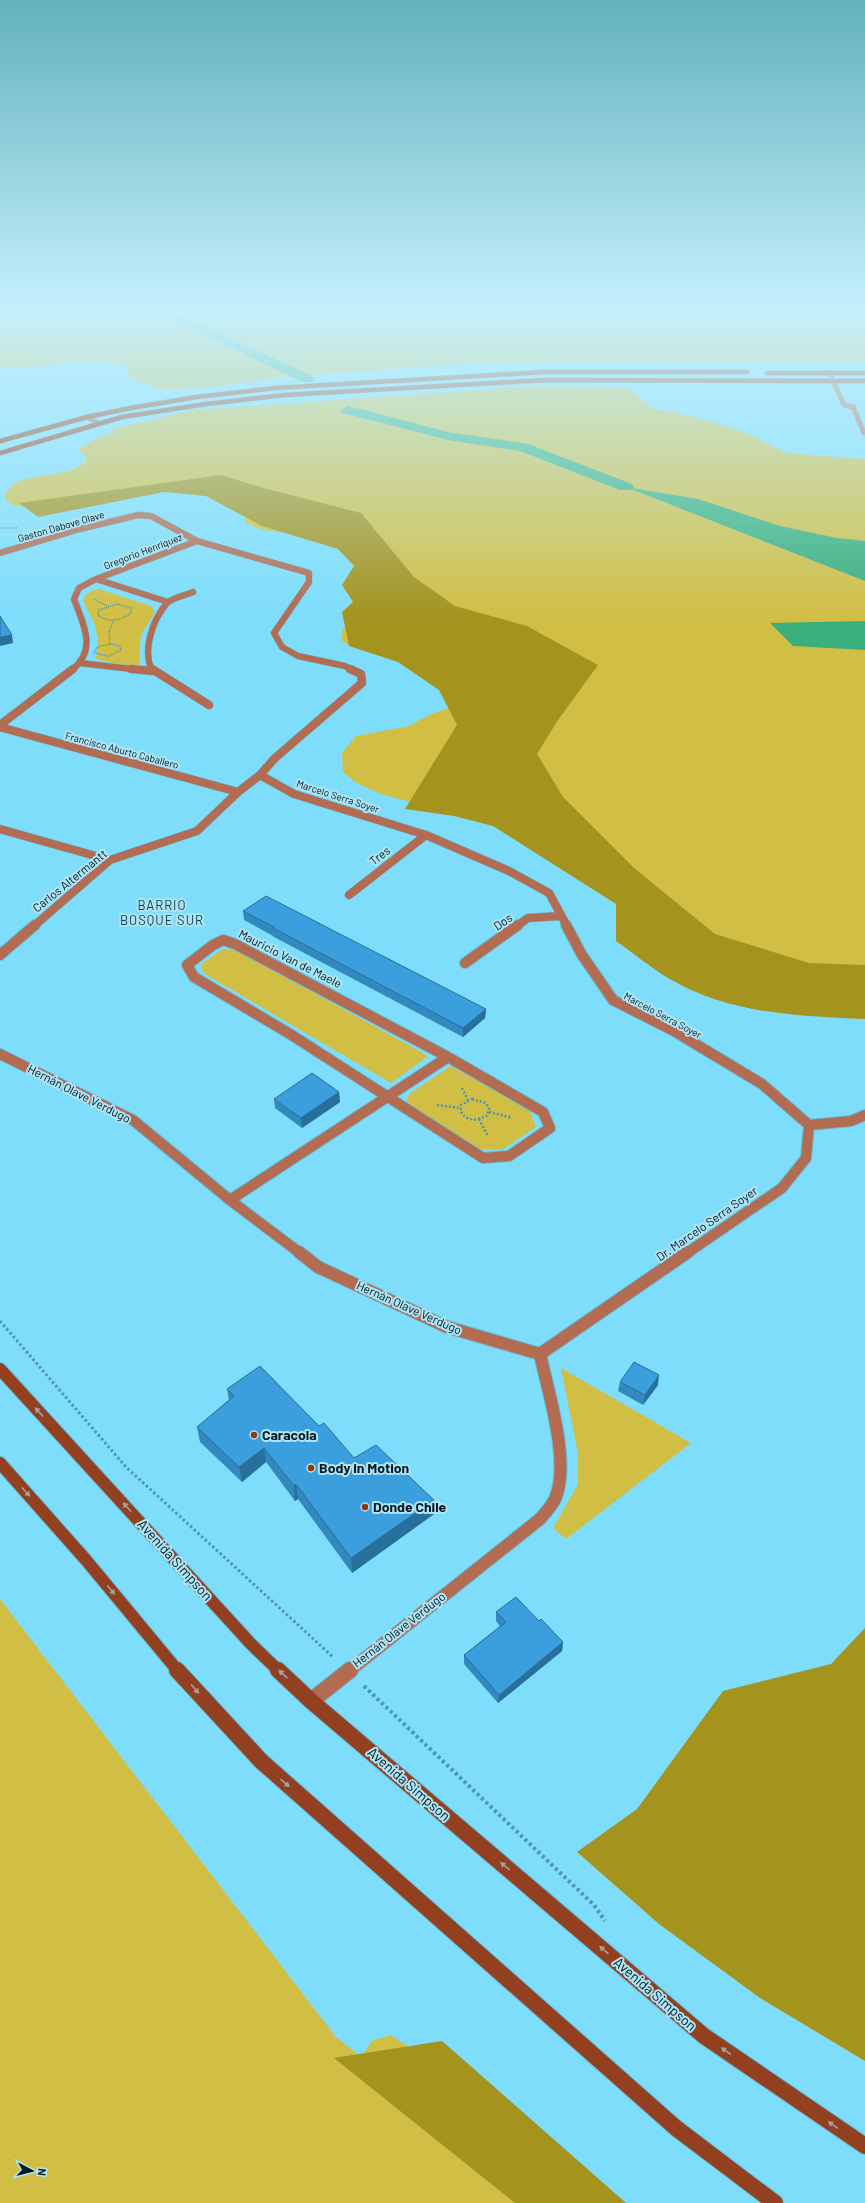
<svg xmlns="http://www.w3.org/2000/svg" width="865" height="2203" font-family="Barlow,sans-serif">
	<rect width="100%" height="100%" fill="#7eddfb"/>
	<path fill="#d1bf45" d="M0 311H865V362L645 361 462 364 297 376 209 387 163 390 126 377 129 367C89 351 42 371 0 368Z
		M533 386 620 387 631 390 652 408 695 417 742 431 786 453 865 459V985L781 986 565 847 439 809 380 794 355 782 343 772 342 753 356 736 409 726 429 715 456 705 452 676 351 646 342 641 341 634 344 628 401 601 325 537 263 530 245 523V516L239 509 188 488 28 507 15 506 5 499C9 466 70 484 87 459L78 449 98 438 116 432 111 429 194 410Z
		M99 589 151 606 155 612 141 635 139 655 140 664 131 667 96 659 98 639 94 622 83 601C86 593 90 590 99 589Z
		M223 949 236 950 423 1053 427 1057 391 1083 203 973 201 964Z
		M451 1066 530 1111 536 1127 502 1150 479 1149 406 1105 409 1094Z
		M561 1368 691 1443 566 1539 553 1528 578 1484V1454Z
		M0 1599 336 2037 361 2057 373 2040 391 2035 407 2046 549 2203H0Z"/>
	<path fill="#a4931d" d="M221 475 267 489 361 513 414 577 455 606 527 626 598 665 558 720 537 754 563 797 634 868 715 934 809 963 865 965V1019C797 1016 729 1014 668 978 650 967 633 953 616 941V904L493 826 454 816 405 809 457 725 439 690 398 662 349 646 342 612 353 602 342 585 354 566 338 549 262 526 206 496 164 492 38 517 19 503Z
		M865 1628V2061L760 1998 659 1924 577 1852 637 1809 723 1691 831 1664Z
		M442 2041 626 2203H515L334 2058Z"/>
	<path fill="#3aae7b" d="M626 487 698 499 780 526 837 538 865 541V581Z
		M865 621V650L793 646 770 623Z"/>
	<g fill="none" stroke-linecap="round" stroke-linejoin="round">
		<path fill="#3aae7b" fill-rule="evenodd" d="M157 311H172L312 376 314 379 312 382H302Z
			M348 406 448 432 528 444 632 484 634 487 632 490H620L520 451 448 440 343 413 341 410Z"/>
		<defs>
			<path id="service" d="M829 372 844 405 853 407 864 433
				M87 417 98 423"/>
			<path id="minor-far4" d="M0 553 80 529 138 515 151 516 197 541 309 573V582L274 633 282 647 298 656 345 666 352 670
				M96 579 168 602
				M80 663 140 670
				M72 670C98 649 83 624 74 599L79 588 96 579 197 541
				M152 670C142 650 153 619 167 603 172 598 186 595 193 592"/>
			<path id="minor-far3" d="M131 669 153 671
				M152 669 209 705
				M350 669 361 674 362 683 275 758 260 775 294 794 426 835 509 871 549 893 567 926
				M0 725 73 669
				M0 727 238 792
				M0 829 110 860
				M349 895 426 835
				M34 926 110 860 197 831 238 792 260 775
				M517 926 528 918 560 916"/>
			<path id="minor-far2" d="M566 925 582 955 613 1000 674 1031 762 1084 809 1125
				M223 940 235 944 448 1057 543 1112 550 1128 509 1156 483 1158 290 1034 194 977 187 965 213 945Z
				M0 955 35 925
				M465 963 518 925
				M0 1054 133 1120 230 1200 300 1253
				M809 1125 851 1121 865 1115
				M230 1200 448 1057
				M687 1253 782 1188 806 1158 809 1125"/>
			<path id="minor-far1" d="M299 1252 318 1267 447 1327 540 1354
				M540 1354 688 1252
				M349 1671 540 1519C545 1513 551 1507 555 1499 571 1463 548 1392 540 1354"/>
			<path id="minor" d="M311 1701 350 1670"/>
			<path id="secondary-far2" d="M767 373H865
				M0 441 87 417 131 408 197 397 275 388 544 372H747
				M0 453 122 417 206 404 285 395 545 380 865 381"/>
			<path id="secondary-far1" d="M0 1369 251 1644 279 1671
				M0 1463 86 1560 178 1671"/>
			<path id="secondary" d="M177 1670 261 1761 676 2128 775 2203
				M278 1670 311 1701 704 2036 865 2146"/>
		</defs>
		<use href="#service" stroke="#67bad4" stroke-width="5.5"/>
		<use href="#minor-far4" stroke="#67bad4" stroke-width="7"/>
		<use href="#minor-far3" stroke="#67bad4" stroke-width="9"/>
		<use href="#minor-far2" stroke="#67bad4" stroke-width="12"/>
		<use href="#minor-far1" stroke="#67bad4" stroke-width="14"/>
		<use href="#minor" stroke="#67bad4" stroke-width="18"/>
		<use href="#secondary-far2" stroke="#67bad4" stroke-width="5.5"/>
		<use href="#secondary-far1" stroke="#67bad4" stroke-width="14"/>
		<use href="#secondary" stroke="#67bad4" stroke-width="18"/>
		<path stroke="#5096ac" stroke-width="1.5" stroke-dasharray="1 1" stroke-linecap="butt" d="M0 528H17
			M94 599 107 606
			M117 604 131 608V613C121 621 108 623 98 615L99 610Z
			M110 644 120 646 121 650 108 656 94 653 97 647Z
			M110 644 109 632 114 619"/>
		<path stroke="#5096ac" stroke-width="2.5" stroke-dasharray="2 2" stroke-linecap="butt" d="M462 1088 468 1100
			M472 1099 486 1103 489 1109 487 1116 474 1120C466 1118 459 1115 461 1105Z
			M437 1105 460 1108
			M489 1112 512 1118
			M479 1119 488 1136"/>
		<path stroke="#5096ac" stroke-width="3" stroke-dasharray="2.5 2.5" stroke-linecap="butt" d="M0 1321 126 1467 333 1657"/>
		<path stroke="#5096ac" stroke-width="4" stroke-dasharray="3 3" stroke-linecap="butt" d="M364 1686 594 1905 605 1921"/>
		<use href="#service" stroke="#b36b51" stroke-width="4.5"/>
		<use href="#minor-far4" stroke="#b36b51" stroke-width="6"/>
		<use href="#minor-far3" stroke="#b36b51" stroke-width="8"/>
		<use href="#minor-far2" stroke="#b36b51" stroke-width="10"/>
		<use href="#minor-far1" stroke="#b36b51" stroke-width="12"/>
		<use href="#minor" stroke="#b36b51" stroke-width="16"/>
		<use href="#secondary-far2" stroke="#924020" stroke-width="4.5"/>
		<use href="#secondary-far1" stroke="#924020" stroke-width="12"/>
		<use href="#secondary" stroke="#924020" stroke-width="16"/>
	</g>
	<path fill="#3389be" d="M243 911 486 1009 485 1018 463 1037 274 937 273 936 244 920Z
		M339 1092 340 1102 302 1128 275 1108 274 1099Z
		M620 1382 658 1385 643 1405 618 1391Z
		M227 1389 319 1426 354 1458 434 1500V1514L352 1573 298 1499 295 1501 266 1462 242 1482 200 1442 197 1427 229 1400Z
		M496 1612 539 1621 563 1642 562 1651 498 1703 464 1664V1655L500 1626 496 1621Z"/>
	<path fill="#296f9b" d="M12 635 13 643 0 646V637Z
		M486 1009 485 1018 463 1037V1028Z
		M339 1092 340 1102 302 1128 301 1118Z
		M659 1375 658 1385 643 1405 645 1395Z
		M264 1448 266 1462 242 1482 239 1467Z
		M296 1484 298 1499 295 1501 294 1486Z
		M434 1500V1514L352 1573 351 1558Z
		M563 1642 562 1651 498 1703 499 1695Z"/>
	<path fill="#3b9fdd" stroke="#296f9b" d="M0 616 12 635 0 637Z
		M266 896 486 1009 463 1028 273 928 274 927 243 911Z
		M312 1073 339 1092 301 1118 274 1099Z
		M634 1362 659 1375 645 1395 620 1382Z
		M260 1366 319 1426 324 1423 354 1458 376 1445 434 1500 351 1558 296 1484 294 1486 264 1448 239 1467 197 1427 234 1396 227 1389Z
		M516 1597 539 1621 541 1619 563 1642 499 1695 464 1655 506 1622 496 1612Z"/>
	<defs><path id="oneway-solid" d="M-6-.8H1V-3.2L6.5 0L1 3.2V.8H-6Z"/></defs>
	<g fill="#a3a2a0">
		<use href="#oneway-solid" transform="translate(39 1412) rotate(-133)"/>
		<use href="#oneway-solid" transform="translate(26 1492) rotate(48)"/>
		<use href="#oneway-solid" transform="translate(127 1507) rotate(-132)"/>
		<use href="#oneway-solid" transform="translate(111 1590) rotate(51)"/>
		<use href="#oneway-solid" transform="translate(283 1674) rotate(-137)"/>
		<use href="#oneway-solid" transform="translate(195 1689) rotate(48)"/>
		<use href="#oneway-solid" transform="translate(285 1783) rotate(41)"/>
		<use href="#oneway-solid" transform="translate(505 1866) rotate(-140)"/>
		<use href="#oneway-solid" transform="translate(604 1950) rotate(-139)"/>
		<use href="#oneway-solid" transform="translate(726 2051) rotate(-145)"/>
		<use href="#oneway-solid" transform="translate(833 2125) rotate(-145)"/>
	</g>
	<linearGradient id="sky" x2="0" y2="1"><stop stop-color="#62b2bc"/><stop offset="0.5" stop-color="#c5f0fd"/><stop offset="1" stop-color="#c5f0fd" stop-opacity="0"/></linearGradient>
	<rect width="865" height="619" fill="url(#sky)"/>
	<g fill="#993403" stroke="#afe4f6" stroke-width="1.5">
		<circle cx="254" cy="1435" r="4"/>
		<circle cx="311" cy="1468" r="4"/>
		<circle cx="365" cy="1507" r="4"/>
	</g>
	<g text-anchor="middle" stroke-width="4" stroke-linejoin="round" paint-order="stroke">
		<g font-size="10" fill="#001921" stroke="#afe4f6">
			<text transform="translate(61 526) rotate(-16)" y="4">Gaston Dabove Olave</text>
			<text transform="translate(143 551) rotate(-21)" y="4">Gregorio Henríquez</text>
			<text transform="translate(122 750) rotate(15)" y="4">Francisco Aburto Caballero</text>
			<text transform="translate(338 796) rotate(18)" y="4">Marcelo Serra Soyer</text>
			<text transform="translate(663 1015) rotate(28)" y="4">Marcelo Serra Soyer</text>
		</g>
		<g font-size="12" fill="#001921" stroke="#afe4f6">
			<text transform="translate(380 856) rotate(-38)" y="4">Tres</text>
			<text transform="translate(70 881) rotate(-39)" y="4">Carlos Altermantt</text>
			<text transform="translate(503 922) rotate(-35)" y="4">Dos</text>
			<text transform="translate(290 959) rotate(27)" y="4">Mauricio Van de Maele</text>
			<text transform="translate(79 1094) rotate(27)" y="4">Hernán Olave Verdugo</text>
			<text transform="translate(707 1224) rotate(-35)" y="4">Dr. Marcelo Serra Soyer</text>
			<text transform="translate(409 1308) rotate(24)" y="4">Hernán Olave Verdugo</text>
			<text transform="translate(399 1630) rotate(-38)" y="4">Hernán Olave Verdugo</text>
		</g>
		<g font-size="13" letter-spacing="1" fill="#0c4352" stroke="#afe4f6">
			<text x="162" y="910">BARRIO<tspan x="162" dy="15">BOSQUE SUR</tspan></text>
		</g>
		<g font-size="14" font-weight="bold" fill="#001921" stroke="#afe4f6" text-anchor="start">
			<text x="262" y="1440">Caracola</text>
			<text x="319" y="1473">Body in Motion</text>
			<text x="373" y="1512">Donde Chile</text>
		</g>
		<g font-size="14" fill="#001921" stroke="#afe4f6">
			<text transform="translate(175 1560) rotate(48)" y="5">Avenida Simpson</text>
			<text transform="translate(409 1784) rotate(41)" y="5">Avenida Simpson</text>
			<text transform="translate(655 1994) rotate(41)" y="5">Avenida Simpson</text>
		</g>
	</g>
	<g transform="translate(32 2171) rotate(97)" stroke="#afe4f6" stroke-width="3" paint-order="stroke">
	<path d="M0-3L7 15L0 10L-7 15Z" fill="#001921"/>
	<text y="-6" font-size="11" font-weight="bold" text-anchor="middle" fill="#001921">N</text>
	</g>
</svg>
